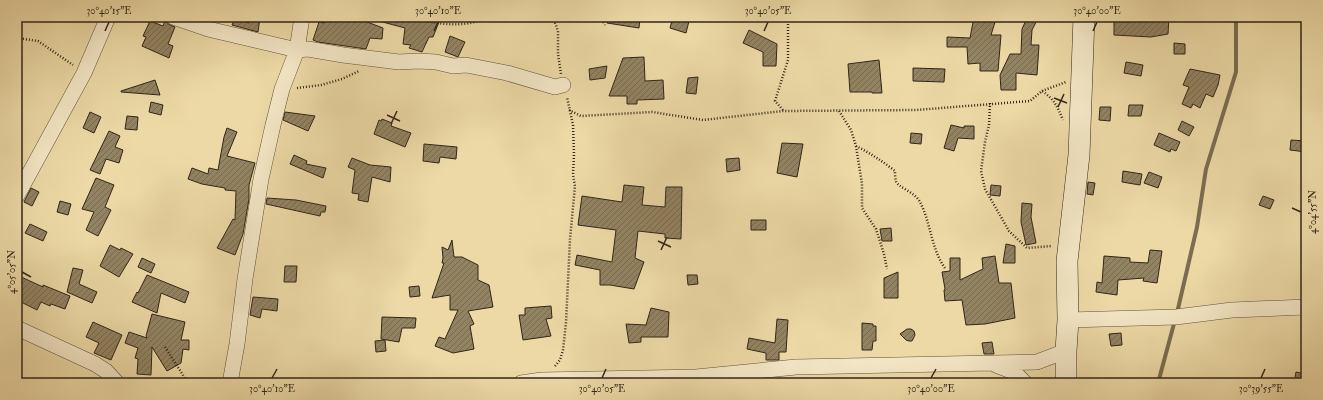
<svg xmlns="http://www.w3.org/2000/svg" width="1323" height="400" font-family="'IM FELL Double Pica',serif">
	<defs>
		<pattern id="building-hatch" width="6" height="6" patternUnits="userSpaceOnUse"><rect width="6" height="6" fill="#928362"/><path d="M-1 1l2-2M0 6l6-6M5 7l2-2" fill="none" stroke="#786b50"/></pattern>
	</defs>
	<rect width="100%" height="100%" fill="#ecd9a6"/>
	<filter id="stains"><feTurbulence type="fractalNoise" baseFrequency=".005" numOctaves="4"/><feColorMatrix values="0 0 0 0 .2 0 0 0 0 .09 0 0 0 0 .02 0 0 0 .5 -.17"/></filter>
	<radialGradient id="worn" r=".72"><stop offset=".6" stop-color="#630" stop-opacity="0"/><stop offset="1" stop-color="#630" stop-opacity=".3"/></radialGradient>
	<g fill="none" stroke-linecap="round" stroke-linejoin="round">
		<path stroke="#7a6d51" stroke-width="4" d="M1177 313 1197 227 1206 169 1236 72V17
			M1158 383 1175 320"/>
	</g>
	<path fill="url(#building-hatch)" stroke="#302619" d="M250 17H260L258 32 232 25 235 18 249 23Z
		M326 17H354L383 28 382 39 370 38 366 49 318 42 313 40 319 22 324 23Z
		M376 17H441L433 37H429L422 52 409 48 411 45 403 44 405 28 375 20Z
		M607 17 640 18 639 28 607 23Z
		M673 17H690L686 33 670 28Z
		M974 17 986 18V17H989L996 19 991 35H1001L998 71H980V63L968 64 967 47H947V37L970 38Z
		M1130 17H1169L1168 34 1151 37 1114 35V21L1130 22Z
		M1027 18 1036 22 1032 30 1031 45H1039L1037 75 1016 73V90H1001L1000 75 1010 54H1021L1022 29Z
		M150 21 163 26 165 21 170 25 175 27 168 44 173 46 169 58 142 46 146 37 143 36Z
		M749 30 777 44 776 66H763V52L743 43Z
		M450 36 465 42 458 57 445 52Z
		M1174 43 1185 44V54H1174Z
		M644 57 645 81 663 80 664 99 637 100V104H627V96H609L623 58Z
		M879 60 882 93H872V92H850L848 64Z
		M1126 62 1143 65 1141 76 1124 73Z
		M607 66 605 78 590 80 589 69Z
		M913 68 945 69 944 82 913 81Z
		M1190 69 1220 75 1218 85 1213 97 1206 94 1200 108 1193 104 1191 108 1182 104 1189 87 1183 85Z
		M698 77 696 94 686 93 688 78Z
		M155 80 160 95 121 92V91Z
		M151 102 163 105 161 115 149 112Z
		M1129 105H1143L1141 116H1128Z
		M1100 107H1111L1110 121 1099 120Z
		M90 112 101 117 94 133 83 128Z
		M285 112 315 116 308 131 283 120Z
		M127 116 138 117 137 130 125 129Z
		M382 119 392 123 391 126 411 133 405 147 374 134 379 120 381 121Z
		M1182 121 1194 127 1189 136 1178 130Z
		M951 125 964 128V126H974V139L958 138 954 151 944 148Z
		M227 128 237 132 227 156 255 163 249 185V199L243 234 235 255 217 248 233 219 235 220 236 191 225 190V188L202 184 188 179 192 168 208 174 209 168 218 170 224 137Z
		M109 131 120 136 115 147 123 150 119 163 106 159 100 174 90 170Z
		M911 133 922 134 921 144 910 143Z
		M1159 133 1180 142 1176 151 1171 149 1170 152 1154 145Z
		M1291 140 1306 141V152L1290 150Z
		M782 143 803 144 797 177 777 173Z
		M424 144 457 147 456 159 440 157 439 163 423 161Z
		M294 155 307 161 306 164 326 168 323 178 290 164Z
		M352 158 370 165 391 167 390 182 372 177 368 202 358 200 359 194 352 193 355 170 348 167Z
		M739 158 740 170 727 172 726 159Z
		M1123 171 1142 174 1140 185 1122 182Z
		M1149 172 1162 177 1158 188 1144 183Z
		M96 178 114 185 105 207 111 210 98 236 86 230 94 212 82 209Z
		M1088 182 1095 183 1093 195 1087 194Z
		M624 185 644 187 642 205 665 207 666 187H682L681 239 665 238V234L638 231 635 258 644 262 634 289 610 285H600V270L575 265 577 255 612 262 616 230 578 225 582 196 622 202Z
		M991 185 1001 186 1000 196 990 195Z
		M31 188 39 192 32 206 24 202Z
		M1263 196 1274 200 1270 209 1259 205Z
		M267 198 296 200 326 206 325 212H321L320 216 266 204Z
		M60 201 71 204 68 215 57 212Z
		M1022 203 1032 204 1031 217 1036 243 1026 245 1021 222Z
		M751 220H766V230H751Z
		M30 224 47 232 43 241 25 233Z
		M891 228 892 241H882L880 229Z
		M452 240 454 257H462L478 265V280L489 285 493 307 468 311 474 324 470 326 474 349 453 353 435 346 439 337 445 339 458 310H450V295L432 298 444 263H442L443 258 442 247 448 250Z
		M1006 244 1015 246V263H1003Z
		M110 245 120 250 121 248 133 254 119 277 100 266Z
		M1150 250 1162 251 1157 283 1143 281 1144 278 1118 280 1117 295 1096 292 1097 282 1102 283 1104 256 1130 258V262L1148 263Z
		M995 256 999 283H1011L1015 318 985 324 966 325 962 300 945 301 944 290 945 289 942 272 950 271V258H960V280L983 269 982 258Z
		M142 258 155 264 151 273 138 267Z
		M285 266H297L296 282H284Z
		M73 268 83 270 79 284 97 292 92 303 67 292Z
		M898 272V298H884V278Z
		M17 275 43 287V285L70 296 65 309 51 304 50 306 41 302 37 310 17 300Z
		M147 275 189 292 185 303 161 293 157 313 132 302 137 292 138 293Z
		M687 275H697L698 284 688 285Z
		M419 286 420 296 410 297 409 287Z
		M253 297 278 299 277 311 262 309 260 318 250 315Z
		M551 306 552 318 546 319 551 336 523 340 519 315H525V308Z
		M651 308 669 312 668 337H641V342L629 343 626 324 646 325Z
		M152 314 185 322 181 340H189V350L183 349 181 363 167 371 152 347 151 375 137 374 138 359 135 358 138 348 125 343 129 332 147 338 146 336Z
		M382 317 416 318 415 328H402L399 342 381 339Z
		M777 319 788 320 786 352H779V360H766V353L747 349 749 338 775 343Z
		M93 322 122 335 111 360 94 353 99 343 86 337Z
		M862 323 873 324V326H876V341H873L872 350H862Z
		M907 329H911L914 331 915 335 912 341H909L906 340 900 334Z
		M1121 333 1122 345 1111 346 1109 334Z
		M385 340 386 351 376 352 375 341Z
		M992 342 994 354H984L982 343Z
		M1296 372 1306 374V383H1294Z"/>
	<g fill="none" stroke-linecap="round" stroke-linejoin="round">
		<defs>
			<path id="street" d="M173 17 208 29 297 50 308 49 343 55 399 62 419 61 436 62 453 66 466 65 507 73 555 87 563 85
				M17 196 84 73 108 17
				M1068 320 1176 317 1232 310 1306 307
				M17 328 95 364 106 371 117 383
				M996 365 1014 372 1025 383
				M230 383 237 344 245 279 261 179 273 125 282 89 297 50 302 17
				M521 383 542 380 696 377 796 367 1037 362 1066 351"/>
			<path id="secondary" d="M1066 383V351L1068 320 1067 261 1079 155 1084 17"/>
		</defs>
		<use href="#street" stroke="#5f533c" stroke-width="16"/>
		<use href="#secondary" stroke="#302619" stroke-width="22"/>
		<path stroke="#302619" stroke-width="2.5" stroke-dasharray="1 2" stroke-linecap="butt" d="M411 17C435 24 465 29 488 17
			M553 17 558 31V54L561 74
			M600 17 605 25
			M17 38 38 41 73 65
			M297 88 321 85 342 79 359 71
			M1042 91 1066 82
			M990 103 989 125 985 142 981 171 985 189 1009 231 1027 248 1052 246
			M569 110 581 116 652 112 703 120 783 111 916 110 1030 101 1042 91C1055 100 1057 106 1063 120
			M783 110 775 101 788 60V17
			M839 111 851 130 856 146C870 153 882 161 895 171 895 174 895 178 896 181 897 187 915 192 920 202 931 223 931 249 945 268
			M856 146 862 184V208L876 229 884 254 887 269
			M165 347 188 383
			M555 366 560 360 563 350 566 323 570 239 575 186 573 175 574 154 573 125 567 97"/>
		<use href="#street" stroke="#f3e6c5" stroke-width="15"/>
		<use href="#secondary" stroke="#f3e6c5" stroke-width="21"/>
	</g>
	<path fill="none" stroke="#302619" stroke-width="1.5" d="M105 31 109 22M434 31 438 22M764 31 768 22M1093 31 1097 22M1054 98 1067 103M1058 107 1064 94M387 115 400 121M391 124 397 111M1292 208 1301 212M658 241 671 247M661 250 667 237M22 272 31 277M272 378 277 369M602 378 606 369M931 378 936 369M1261 378 1265 369"/>
	<rect width="1323" height="400" fill="none" stroke="#ecd9a6" stroke-width="44"/>
	<rect x="22" y="22" width="1279" height="356" fill="none" stroke="#302619" stroke-width="1.5"/>
	<g font-size="10" text-anchor="middle" fill="#302619">
		<text x="109" y="14">30°40'15"E</text>
		<text x="438" y="14">30°40'10"E</text>
		<text x="768" y="14">30°40'05"E</text>
		<text x="1097" y="14">30°40'00"E</text>
		<text transform="translate(1312 212) rotate(-90)" y="4">4°04'55"N</text>
		<text transform="translate(11 272) rotate(-90)" y="4">4°05'05"N</text>
		<text x="272" y="392">30°40'10"E</text>
		<text x="602" y="392">30°40'05"E</text>
		<text x="931" y="392">30°40'00"E</text>
		<text x="1261" y="392">30°39'55"E</text>
	</g>
	<rect width="100%" height="100%" filter="url(#stains)"/>
	<rect width="100%" height="100%" fill="url(#worn)"/>
</svg>
